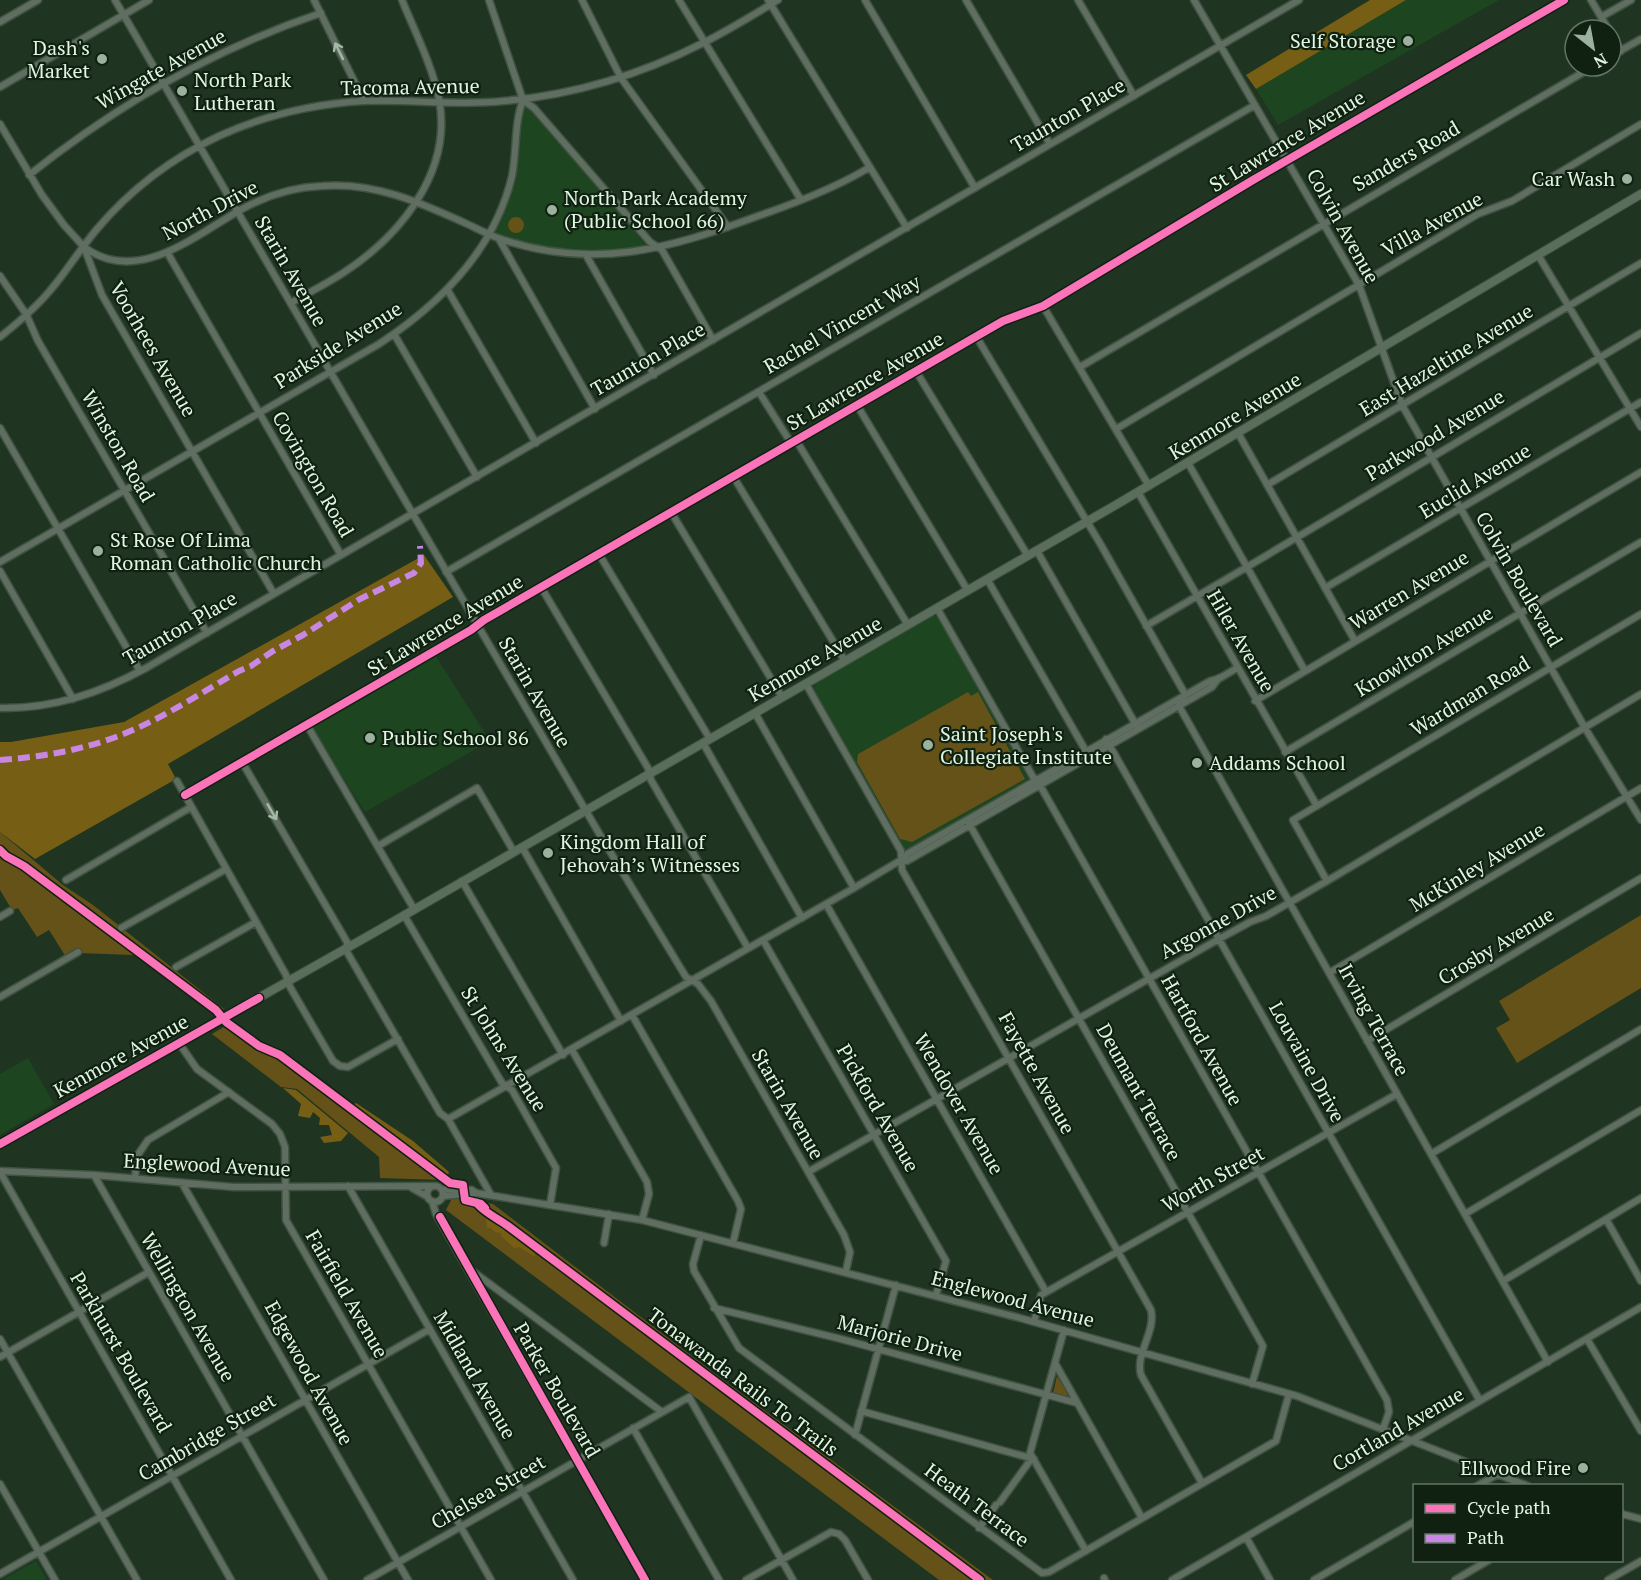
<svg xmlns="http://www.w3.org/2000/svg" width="1641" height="1580" font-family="'PT Serif',serif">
	<rect width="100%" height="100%" fill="#1f3522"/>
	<path fill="#1c4520" d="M1406 0H1499L1278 125 1256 89Z
		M526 104 532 109 647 246 606 252 557 250 511 240 495 233 508 200 517 168 523 107Z
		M933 615 939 618 1028 778 1026 782 909 849H905L813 688 816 683Z
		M435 655 490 741 365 812 311 727Z
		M28 1058 54 1104 0 1135V1074Z
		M36 1561 47 1580H2Z"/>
	<path fill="#645218" d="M508 225a8 8 0 1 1 16 0a8 8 0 1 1-16 0Z
		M968 692 971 696 978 692 1025 779 912 842 900 839 857 762 858 754Z
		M0 832 63 885 93 905 224 1009 220 1011 162 968 133 955 79 953 66 957 49 930 37 937 18 908 12 910 0 890Z
		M1641 915V988L1517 1063 1496 1028 1510 1020 1499 1001Z
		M227 1025 265 1053 279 1057 443 1180 380 1178 379 1157 297 1089 281 1087 212 1034Z
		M452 1198 493 1204 714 1373 993 1580H939L446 1210Z
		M1057 1376 1068 1394 1067 1397 1053 1393Z"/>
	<path fill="#765e14" d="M1370 0H1406L1256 89 1246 75Z
		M424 555 453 597 168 764 176 779 35 859 0 832V742H11L124 722Z
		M283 1088 296 1090 348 1133 341 1141 324 1143 320 1137 332 1135 329 1125H319L320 1118 313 1112 310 1118 298 1116 301 1104Z
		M356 1103 413 1141 449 1172 448 1175 350 1106Z
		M486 1218H489L509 1233 518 1237 535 1253V1257L519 1247 514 1248 501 1236V1233L495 1232 491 1228H487Z"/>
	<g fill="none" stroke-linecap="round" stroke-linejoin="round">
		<defs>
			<path id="minor" d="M115 0 389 473 600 835 686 977 698 984 711 1001 844 1235 850 1252 846 1271
				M314 0 364 101
				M582 0 621 78 728 227
				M679 0 801 200
				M768 0 907 228
				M865 0 975 188
				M966 0 1050 144
				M1078 0 1134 96
				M1194 0 1359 285 1402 405 1585 728 1641 820
				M1591 0 1609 30
				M1601 17 1631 0
				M0 22 38 0
				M1611 34 1621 51
				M1611 56 1641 39
				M0 87 149 0
				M523 100 534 108 650 242 662 250 713 340
				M0 124 42 195 64 225 84 247 102 295 274 594
				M29 175C117 105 214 49 321 13
				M499 239 595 409
				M84 247C138 287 196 234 244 208 268 195 294 187 322 186 374 182 419 202 465 223 476 228 487 234 498 238 592 271 669 249 758 216 796 203 836 188 870 167
				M167 252 341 555
				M586 255 654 375
				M1538 255 1641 427
				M0 276 26 314 38 341 207 633
				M447 289 536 443
				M291 303C308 293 326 284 343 273 400 236 453 172 439 99 432 65 415 32 402 0
				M1043 306 1149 486
				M394 334 477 477
				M976 336 1101 545 1185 694 1179 706 1548 1362
				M0 337C19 322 38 306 53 287 68 269 81 248 97 229 130 190 172 158 219 136 263 116 314 104 363 101 410 99 457 106 504 101 573 95 642 74 703 43 729 30 753 15 778 0
				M1080 367 1594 66
				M916 371 1028 556
				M759 392 791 443
				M857 405 968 591
				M0 428 140 671
				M1116 429 1478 214 1512 201 1641 124
				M1238 433 1355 641
				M796 440 908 625
				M733 476 845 661
				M1267 485 1641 263
				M1138 492 1317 806
				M671 512 782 697
				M1037 551 1136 725
				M599 554 710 739
				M0 562 379 344C440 304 495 249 512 176 517 151 514 123 523 100L489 0
				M0 571 73 699
				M446 572 1255 105
				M987 579 1087 753
				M541 587 648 768 651 780 748 948
				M1325 588 1641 402
				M937 608 1033 777 1037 780 1387 1400 1389 1412 1383 1429
				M1146 626 1247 567 1188 463
				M1305 671 1247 567 1641 333
				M806 684 901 851 902 870 1151 1310C1156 1332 1135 1353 1141 1375L1202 1483
				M1255 701 1641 472
				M0 708C53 709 100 693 146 668L1299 0
				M755 713 854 888
				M307 725 414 909
				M1106 739 1480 1401
				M703 743 802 918
				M1285 752 1641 542
				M242 762 347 942V952L440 1113 448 1119 491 1195
				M177 781 286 975 290 987 333 1061 340 1066 348 1067 398 1039
				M185 795 471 630 484 620 1003 321 1043 306 1253 180 1564 0
				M967 820 1263 1346 1252 1384
				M378 846 477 788 514 852
				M522 847 621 1021
				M901 860 907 861 1212 687 1219 678
				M66 880 191 807
				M462 881 563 1055
				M1327 881 1293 820 1641 614
				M826 904 1046 1292
				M404 915 502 1083 512 1090 556 1168 550 1205
				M0 917 10 911
				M121 928 226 869
				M763 940 946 1261 936 1295
				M176 967 256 922
				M1329 973 1641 788
				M0 997 78 952
				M632 1015 738 1201 741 1209 733 1243
				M1367 1041 1641 878
				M179 1043 197 1069 272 1124 280 1134 285 1147 286 1220 491 1580
				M572 1050 647 1182 649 1194 642 1220
				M448 1119 854 888 901 860 907 854 1210 681 1220 678 1237 668
				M1431 1154 1641 1029
				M0 1171 94 1175 233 1187 432 1186
				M0 1172 231 1580
				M808 1172 1219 939 1250 922 1266 916 1327 881 1641 694
				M94 1175 324 1580
				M135 1178 137 1156 148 1140 229 1092
				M182 1183 408 1580
				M348 1186 573 1580
				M427 1194a8 8 0 1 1 16 0a8 8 0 1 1-16 0Z
				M412 1188 428 1197
				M441 1189 472 1190 476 1193 642 1220 1020 1318 1297 1396 1528 1486
				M443 1196 476 1193
				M432 1201 436 1214 645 1580
				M1465 1214 1641 1110
				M1606 1219 1641 1281
				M701 1235 693 1264 694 1271 739 1348 1042 1573 1049 1572 1276 1441 1289 1394
				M604 1243 609 1214
				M471 1270 662 1412
				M1503 1281 1641 1198
				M714 1308 841 1339 1077 1403
				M1034 1322 1041 1295 1397 1094
				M1064 1330 1030 1453 1086 1551
				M0 1339 137 1580
				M1587 1339 1641 1431
				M0 1357 149 1272
				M1055 1363 1142 1518
				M861 1411 1034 1459
				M633 1428 719 1580
				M855 1435 896 1285
				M0 1484 55 1580
				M1477 1486 1498 1474
				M1000 1502 1032 1458
				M1622 1514 1641 1519
				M979 1528 996 1505
				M1246 1537 1270 1580
				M0 1574 430 1329
				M1104 1578 1105 1580
				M367 1580 689 1397 793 1580
				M746 1580 831 1532 839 1534 845 1540 868 1580
				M1172 1580 1641 1307
				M1314 1580 1414 1522
				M1455 1580 1489 1560
				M1608 1580 1641 1561"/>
			<path id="major" d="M0 1144 377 931 1114 506 1641 194"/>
		</defs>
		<use href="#minor" stroke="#405242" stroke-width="9"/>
		<use href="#major" stroke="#405242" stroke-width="10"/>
		<use href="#minor" stroke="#5f6e60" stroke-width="6"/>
		<use href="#major" stroke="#5a6e5b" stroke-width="8"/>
		<path stroke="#c787e3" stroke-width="6" stroke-dasharray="12 6" stroke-linecap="butt" d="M0 760C41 757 83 750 121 735 162 719 201 693 239 671L251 666 273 651 303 635 360 599 414 573 421 563 420 546"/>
		<defs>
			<path id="cycleway" d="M185 795 471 630 484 620 1003 321 1043 306 1253 180 1564 0
				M0 850 6 856 24 866 216 1010 226 1022 259 1046 280 1055 450 1183 463 1185 465 1200 481 1204 485 1208
				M0 1144 259 998
				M477 1203C482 1211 500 1220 508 1226L980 1580
				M440 1217 645 1580"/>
		</defs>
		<use href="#cycleway" stroke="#102011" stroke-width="11"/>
		<use href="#cycleway" stroke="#fb73b8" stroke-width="8"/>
	</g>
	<defs><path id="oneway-shaft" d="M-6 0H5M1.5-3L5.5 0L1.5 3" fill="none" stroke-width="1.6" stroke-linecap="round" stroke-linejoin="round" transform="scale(1.5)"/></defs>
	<g stroke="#a6b9a7">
		<use href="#oneway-shaft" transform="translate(339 51) rotate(-116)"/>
		<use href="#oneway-shaft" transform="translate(272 812) rotate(60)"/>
	</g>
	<g fill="#9cb29e" stroke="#102011" stroke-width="2">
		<circle cx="1408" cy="41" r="6"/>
		<circle cx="102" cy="59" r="6"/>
		<circle cx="182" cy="91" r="6"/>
		<circle cx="1627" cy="179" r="6"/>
		<circle cx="552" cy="210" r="6"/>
		<circle cx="98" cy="551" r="6"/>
		<circle cx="370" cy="738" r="6"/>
		<circle cx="928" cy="745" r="6"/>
		<circle cx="1197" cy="763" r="6"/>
		<circle cx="548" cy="853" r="6"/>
		<circle cx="1583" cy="1468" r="6"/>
	</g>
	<g text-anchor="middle" stroke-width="4.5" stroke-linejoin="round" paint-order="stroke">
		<g font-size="20" fill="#e0f6e1" stroke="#102011" text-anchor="start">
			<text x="1396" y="48" text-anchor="end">Self Storage</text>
			<text x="90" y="55" text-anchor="end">Dash's<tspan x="90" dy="23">Market</tspan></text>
			<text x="194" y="87">North Park<tspan x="194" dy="23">Lutheran</tspan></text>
			<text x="1615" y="186" text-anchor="end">Car Wash</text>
			<text x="564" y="205">North Park Academy<tspan x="564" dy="23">(Public School 66)</tspan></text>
			<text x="110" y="547">St Rose Of Lima<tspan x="110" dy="23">Roman Catholic Church</tspan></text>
			<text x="940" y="741">Saint Joseph's<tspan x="940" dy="23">Collegiate Institute</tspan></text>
			<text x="382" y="745">Public School 86</text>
			<text x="1209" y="770">Addams School</text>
			<text x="560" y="849">Kingdom Hall of<tspan x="560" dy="23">Jehovah’s Witnesses</tspan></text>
			<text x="1571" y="1475" text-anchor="end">Ellwood Fire</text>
		</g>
		<g font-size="20" fill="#e0f6e1" stroke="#102011">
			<text transform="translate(161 69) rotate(-29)" y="7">Wingate Avenue</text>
			<text transform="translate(410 87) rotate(-1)" y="7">Tacoma Avenue</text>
			<text transform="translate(1068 115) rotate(-30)" y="7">Taunton Place</text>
			<text transform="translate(1287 141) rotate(-31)" y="7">St Lawrence Avenue</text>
			<text transform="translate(1406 156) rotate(-30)" y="7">Sanders Road</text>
			<text transform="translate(210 210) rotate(-28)" y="7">North Drive</text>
			<text transform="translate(1432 224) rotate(-29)" y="7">Villa Avenue</text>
			<text transform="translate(1343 226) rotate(61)" y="7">Colvin Avenue</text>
			<text transform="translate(291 271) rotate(60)" y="7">Starin Avenue</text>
			<text transform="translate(842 324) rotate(-30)" y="7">Rachel Vincent Way</text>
			<text transform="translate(338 345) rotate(-32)" y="7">Parkside Avenue</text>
			<text transform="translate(153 349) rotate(60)" y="7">Voorhees Avenue</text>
			<text transform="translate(648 359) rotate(-30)" y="7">Taunton Place</text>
			<text transform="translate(1446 360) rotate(-31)" y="7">East Hazeltine Avenue</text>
			<text transform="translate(865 381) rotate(-30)" y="7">St Lawrence Avenue</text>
			<text transform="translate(1235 416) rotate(-31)" y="7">Kenmore Avenue</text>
			<text transform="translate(1435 435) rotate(-31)" y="7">Parkwood Avenue</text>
			<text transform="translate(118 446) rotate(60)" y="7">Winston Road</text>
			<text transform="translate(313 474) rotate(60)" y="7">Covington Road</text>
			<text transform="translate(1475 481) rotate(-31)" y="7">Euclid Avenue</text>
			<text transform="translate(1519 579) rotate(60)" y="7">Colvin Boulevard</text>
			<text transform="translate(1409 590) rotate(-31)" y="7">Warren Avenue</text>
			<text transform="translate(445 625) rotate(-31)" y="7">St Lawrence Avenue</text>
			<text transform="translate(180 628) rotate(-30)" y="7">Taunton Place</text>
			<text transform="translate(1241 641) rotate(60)" y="7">Hiler Avenue</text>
			<text transform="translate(1424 651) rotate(-31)" y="7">Knowlton Avenue</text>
			<text transform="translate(815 659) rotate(-30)" y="7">Kenmore Avenue</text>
			<text transform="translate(535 692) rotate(60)" y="7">Starin Avenue</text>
			<text transform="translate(1470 696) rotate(-31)" y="7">Wardman Road</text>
			<text transform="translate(1477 867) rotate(-31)" y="7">McKinley Avenue</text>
			<text transform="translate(1218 922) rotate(-29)" y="7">Argonne Drive</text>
			<text transform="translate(1496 946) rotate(-31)" y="7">Crosby Avenue</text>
			<text transform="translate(1374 1020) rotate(61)" y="7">Irving Terrace</text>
			<text transform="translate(1202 1040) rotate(61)" y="7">Hartford Avenue</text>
			<text transform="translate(504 1049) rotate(58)" y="7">St Johns Avenue</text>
			<text transform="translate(121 1056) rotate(-29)" y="7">Kenmore Avenue</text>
			<text transform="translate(1307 1062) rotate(61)" y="7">Louvaine Drive</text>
			<text transform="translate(1037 1073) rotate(61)" y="7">Fayette Avenue</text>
			<text transform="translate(1139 1092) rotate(61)" y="7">Deumant Terrace</text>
			<text transform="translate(788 1104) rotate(60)" y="7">Starin Avenue</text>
			<text transform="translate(959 1104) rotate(60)" y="7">Wendover Avenue</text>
			<text transform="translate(878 1108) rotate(60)" y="7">Pickford Avenue</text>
			<text transform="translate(207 1165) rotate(3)" y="7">Englewood Avenue</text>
			<text transform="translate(1213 1179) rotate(-29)" y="7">Worth Street</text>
			<text transform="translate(347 1294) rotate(60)" y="7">Fairfield Avenue</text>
			<text transform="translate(1013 1299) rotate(15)" y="7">Englewood Avenue</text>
			<text transform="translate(188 1307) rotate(60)" y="7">Wellington Avenue</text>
			<text transform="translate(900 1338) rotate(15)" y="7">Marjorie Drive</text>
			<text transform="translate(121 1352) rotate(60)" y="7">Parkhurst Boulevard</text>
			<text transform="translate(309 1373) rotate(61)" y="7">Edgewood Avenue</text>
			<text transform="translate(475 1375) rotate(60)" y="7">Midland Avenue</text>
			<text transform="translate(743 1382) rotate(37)" y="7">Tonawanda Rails To Trails</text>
			<text transform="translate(557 1390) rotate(60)" y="7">Parker Boulevard</text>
			<text transform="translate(1398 1429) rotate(-30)" y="7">Cortland Avenue</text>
			<text transform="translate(207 1437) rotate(-30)" y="7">Cambridge Street</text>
			<text transform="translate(488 1492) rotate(-30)" y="7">Chelsea Street</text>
			<text transform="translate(977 1505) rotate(37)" y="7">Heath Terrace</text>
		</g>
	</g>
	<rect x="1413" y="1484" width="210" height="78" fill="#102011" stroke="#637664" stroke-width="1.5"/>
	<rect x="1425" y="1504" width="30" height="9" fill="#fb73b8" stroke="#637664" stroke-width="1.5"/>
	<text x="1467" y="1514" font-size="18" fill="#e0f6e1">Cycle path</text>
	<rect x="1425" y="1534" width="30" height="9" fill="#c787e3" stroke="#637664" stroke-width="1.5"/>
	<text x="1467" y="1544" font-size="18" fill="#e0f6e1">Path</text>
	<g transform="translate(1593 48) rotate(149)"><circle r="28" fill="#102011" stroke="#637664" stroke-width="1.5"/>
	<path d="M0-4.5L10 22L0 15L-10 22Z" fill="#9cb29e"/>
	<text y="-9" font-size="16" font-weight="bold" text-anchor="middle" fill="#e0f6e1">N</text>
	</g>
</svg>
